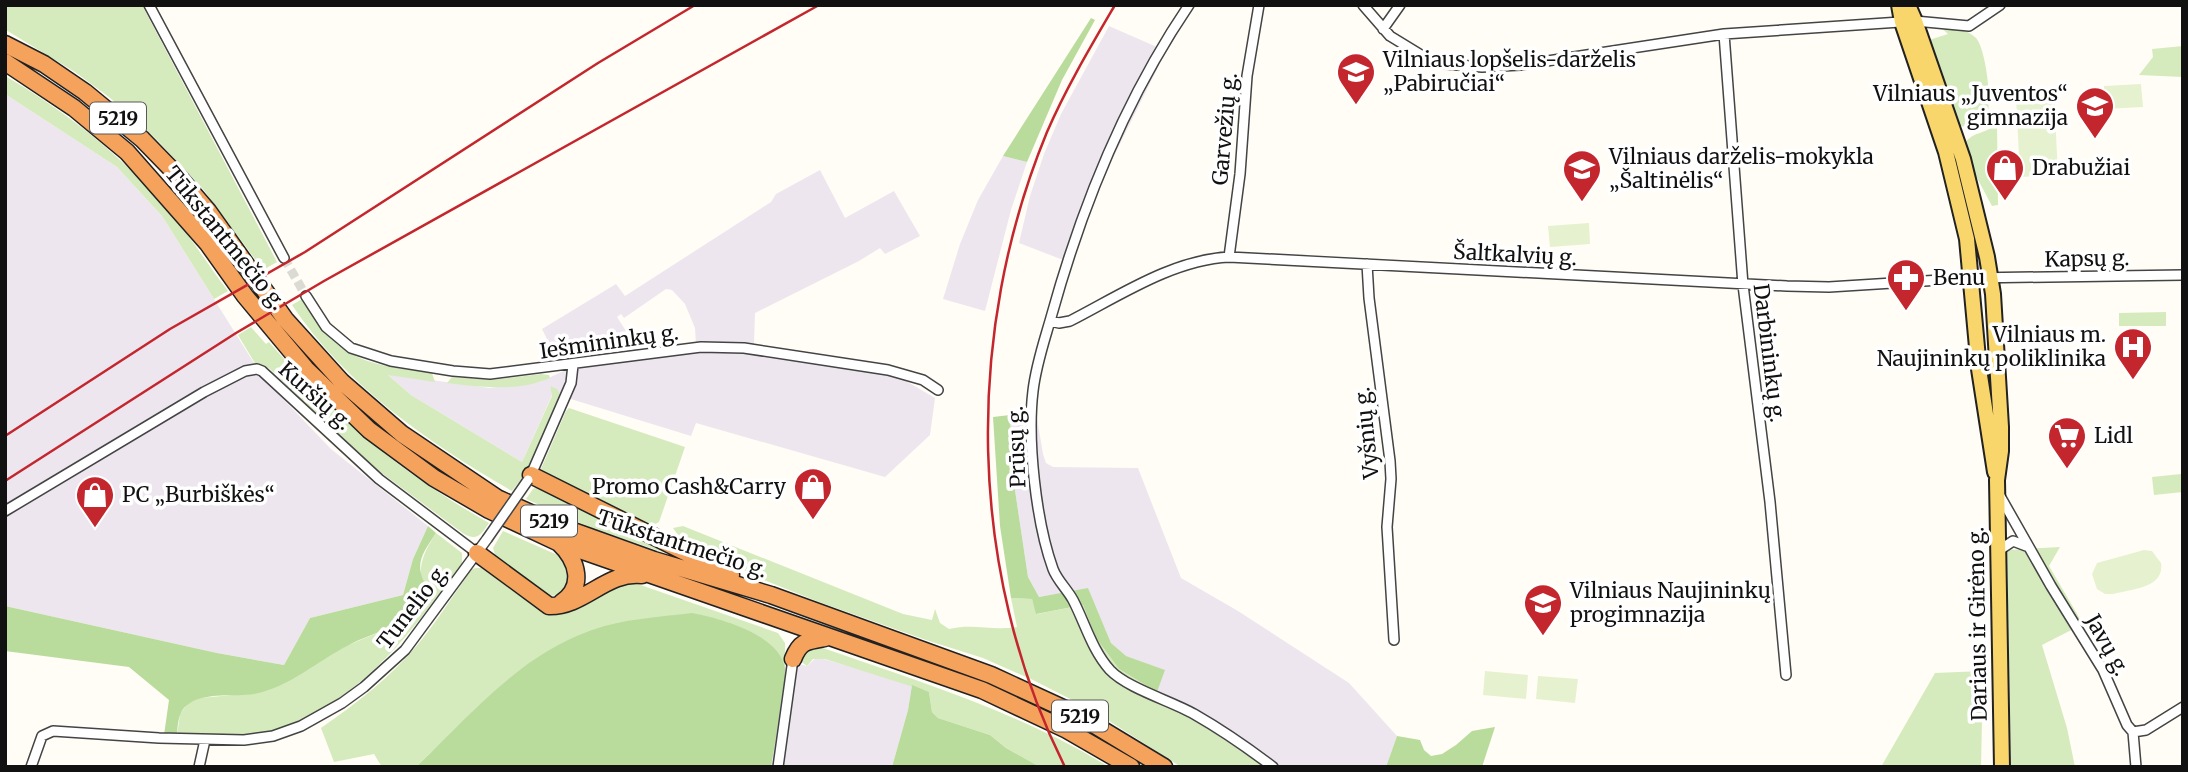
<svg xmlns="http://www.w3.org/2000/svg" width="2188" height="772" font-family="Merriweather,serif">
	<rect width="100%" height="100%" fill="#fffdf5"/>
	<path fill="#eee6ef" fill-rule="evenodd" d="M1109 26 1166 51 1104 176 1071 263 1019 243 1030 196 1044 154 1061 114Z
		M5 94 117 167 162 216 264 379 331 449 428 526 413 559 403 595 310 618 284 665 217 653 5 606Z
		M1003 156 1027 162 1011 210 985 311 943 299 960 244 978 200Z
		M820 170 845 218 894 191 920 236 885 254 880 248 859 261 755 313 754 344 882 367 935 398 930 435 885 477 696 423 691 436 561 396 550 386 552 395 522 462 411 395 387 374 490 388 540 382 587 360 547 365 538 346 548 341 542 329 616 284 625 296 771 202 776 194ZM666 289 672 290 685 304 695 328 696 345 640 353 617 317 621 314 624 318Z
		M1036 412 1043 454 1046 463 1053 467 1138 468 1181 578 1238 611 1349 683 1397 736 1386 767H1265L1186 714 1155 698 1164 670 1125 656 1111 643 1088 589 1039 597 1028 577 1013 477 1010 415Z
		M817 657 912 685 908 710 892 767H771L786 661 807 666Z"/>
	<path fill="#d5ebbd" d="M5 5H142L277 262 263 270 203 189 157 140 109 97 75 72 6 30Z
		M1940 27C1952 28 1966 28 1976 38 1986 49 1993 106 1986 118 1979 129 1966 129 1956 124L1929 40 1948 34Z
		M2183 46V77L2139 75 2153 57 2152 49Z
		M5 76C67 112 121 155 167 209 189 234 207 264 228 291L214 299 162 216 117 167 5 94Z
		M1997 123 1998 205 1992 206 1969 163 1965 143C1973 131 1988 134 1997 123Z
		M302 299C337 361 366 364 432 373L435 382 388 375 411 395 522 462 552 396 550 386 557 389 561 396 528 470 512 491C429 443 346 386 292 305Z
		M2166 312V326H2119V313Z
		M251 327 266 344 269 342C335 417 402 474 489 523 481 535 477 541 464 534L375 468 337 435 269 368 256 365 238 335Z
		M541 374 549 375 550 378C519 392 479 387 447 383L452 377 491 380Z
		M569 408 685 447 659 522 650 527 548 477 541 469 566 411Z
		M2181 474 2183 492 2154 495 2152 477Z
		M538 487 695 563 594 529 526 499 533 489Z
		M683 526 903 614 932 620 935 609 940 623 949 629C974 623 991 631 1017 627L1011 598 1032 599 1037 614 1083 605 1096 638 1119 669 1157 692 1155 697 1186 714 1265 767H1181L1092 710 1033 680 983 658 929 641 819 602 764 580 680 538 673 528Z
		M503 531 562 557 574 579 561 596 545 595 496 558 493 548Z
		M436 533 462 553V564C416 625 380 677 312 715 296 724 277 734 257 736 231 739 203 736 177 736L180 714 188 703 200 698 254 693 348 645 397 625 414 611 425 599C418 568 419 560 436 533Z
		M2060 547 2049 566 2083 624 2042 645 2067 728 2075 767H2011L2007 550Z
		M476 568H481L539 609C580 623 596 583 632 582L778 633 785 643V671C779 646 755 633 732 624 703 613 684 614 654 618 541 630 493 693 416 767H382L374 754 334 762 321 728C357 703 391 677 419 643 438 620 454 594 472 569Z
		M814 645C915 680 1017 711 1109 767H1040L1006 748 990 735 938 718 932 712 929 692 825 659H813L807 666 799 660 800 649Z
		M1983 671 1981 767H1881L1935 673Z"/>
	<path fill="#b9dc9c" d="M1091 18 1095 20 1062 80 1027 162 1003 156Z
		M1010 415 1013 477 1028 577 1039 597 1088 588 1111 643 1126 656 1165 670 1157 692 1119 669 1096 638 1083 605 1036 614 1032 599 1011 598 1000 526 993 417Z
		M428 526 436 533C423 553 413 564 427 587 425 597 423 603 415 610 397 629 371 633 349 645 317 661 290 687 254 694 234 697 208 692 190 703 178 710 178 723 177 736L164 735 169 700 129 667 5 651V606L217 653 284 665 310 618 403 595 413 559Z
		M692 613C720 618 781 635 785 669 786 679 782 692 781 702 778 723 775 745 771 767H416C470 715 520 655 592 630 623 619 659 617 692 613Z
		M912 685 929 692 932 712 938 718 990 735 1006 748 1040 767H892L908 710Z
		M1495 727 1482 767H1386L1397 736 1420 740 1424 750 1431 756 1442 754 1456 745 1472 731Z"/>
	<path fill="#e6f2cf" d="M2141 84 2143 107 2105 109 2104 86Z
		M2054 94 2058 175 2020 177 2016 96Z
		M1589 223 1590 244 1550 247 1548 226Z
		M2144 550 2152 551 2161 563C2165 588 2131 589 2113 594H2105L2097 589 2092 574 2097 563Z
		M1485 671 1528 675 1526 699 1483 695Z
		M1538 676 1578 679 1575 703 1536 699Z"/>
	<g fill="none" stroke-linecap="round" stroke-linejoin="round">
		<path stroke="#dbdad3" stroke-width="9" stroke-dasharray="9 4.5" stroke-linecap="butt" d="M284 258 306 296"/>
		<defs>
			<path id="street" d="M149 5 284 258
				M1189 5C1126 98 1082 206 1052 314 1045 339 1036 364 1033 391 1027 440 1036 522 1053 569 1057 580 1067 589 1073 600 1085 623 1092 650 1110 670 1127 688 1171 701 1194 714 1222 730 1248 748 1273 767
				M1363 5 1390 36 1426 58 1446 64 1482 67 1521 65 1724 34 1915 21 1969 26 2000 5
				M1383 29 1400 5
				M1724 34 1743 285 1770 502 1786 675
				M1229 257 1240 174 1247 76 1259 5
				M1367 264 1369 298 1390 461 1391 479 1387 527 1394 640
				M306 296 326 327 351 348 391 361 453 371 490 374 701 347 744 348 888 370 923 380 938 390
				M1050 321 1059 323 1070 321C1119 296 1172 260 1229 257L1787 286 1829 287 1972 278 2183 275
				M530 477 571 383 573 365
				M2000 496 2051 586 2103 670 2127 725 2133 732 2136 767
				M5 511 204 392 245 371 257 369 262 371 379 479 477 553
				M1998 551 2013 541 2026 546
				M2133 732 2146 730 2183 707
				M31 767 42 736 53 731 159 738 244 740 273 736 301 726 342 703 364 687 405 650 487 539
				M199 767 205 740
				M778 767 793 659"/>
			<path id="primary" d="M1899 5 1902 22 1946 152 1967 239 1979 369 1995 472
				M1908 5 1915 21 1963 159 1987 257 1993 294 2001 427V451L1997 480 2002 767"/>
			<path id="highway" d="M5 44 44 64 85 92 142 139 178 176 208 211 285 319 342 382 402 434 497 498 562 527 654 560 771 595 991 675 1078 715 1164 767
				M5 62 74 108 127 152 208 244 245 296 306 369 369 430 434 478 489 510 557 542 982 690 1067 730 1131 767
				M531 475 731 575
				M559 543C578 561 585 587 561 603
				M477 553 549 606C584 607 606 571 642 575
				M793 659C800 641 807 641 825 638"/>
		</defs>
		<use href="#street" stroke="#444" stroke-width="12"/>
		<use href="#primary" stroke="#222" stroke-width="18"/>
		<use href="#highway" stroke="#222" stroke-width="19"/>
		<use href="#street" stroke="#fff" stroke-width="9"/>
		<use href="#primary" stroke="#f9d66b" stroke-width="14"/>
		<use href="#highway" stroke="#f5a25d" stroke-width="16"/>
		<path stroke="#c4262e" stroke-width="2.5" d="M5 436 170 329 305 252 598 63 695 5
			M5 481 236 333 324 281 819 5
			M1065 767C967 571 964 333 1047 132 1066 88 1091 46 1115 5"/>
		<defs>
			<path id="street-bridge" d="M487 539 528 480"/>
		</defs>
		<use href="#street-bridge" stroke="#444" stroke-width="12" stroke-linecap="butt"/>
		<use href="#street-bridge" stroke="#fff" stroke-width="9"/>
	</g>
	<defs>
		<symbol id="school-pin" viewBox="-11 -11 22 30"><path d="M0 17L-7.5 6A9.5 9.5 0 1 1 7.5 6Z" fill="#c4262e" stroke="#fff"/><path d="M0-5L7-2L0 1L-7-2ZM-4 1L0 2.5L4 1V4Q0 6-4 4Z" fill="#fff"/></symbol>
		<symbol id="shop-pin" viewBox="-11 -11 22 30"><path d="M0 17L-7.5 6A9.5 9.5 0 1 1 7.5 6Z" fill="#c4262e" stroke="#fff"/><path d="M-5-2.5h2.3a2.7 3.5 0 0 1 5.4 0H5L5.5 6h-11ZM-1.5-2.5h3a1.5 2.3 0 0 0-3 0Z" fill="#fff"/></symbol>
		<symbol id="pharmacy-pin" viewBox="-11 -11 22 30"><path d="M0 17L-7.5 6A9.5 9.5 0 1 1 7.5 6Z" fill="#c4262e" stroke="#fff"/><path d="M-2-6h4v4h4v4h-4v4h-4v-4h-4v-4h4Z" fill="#fff"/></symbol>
		<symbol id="hospital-pin" viewBox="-11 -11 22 30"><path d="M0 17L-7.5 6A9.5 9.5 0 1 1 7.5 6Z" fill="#c4262e" stroke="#fff"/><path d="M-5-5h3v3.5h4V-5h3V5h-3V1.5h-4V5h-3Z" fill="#fff"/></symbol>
		<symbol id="supermarket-pin" viewBox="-11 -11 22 30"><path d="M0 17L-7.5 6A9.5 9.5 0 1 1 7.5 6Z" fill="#c4262e" stroke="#fff"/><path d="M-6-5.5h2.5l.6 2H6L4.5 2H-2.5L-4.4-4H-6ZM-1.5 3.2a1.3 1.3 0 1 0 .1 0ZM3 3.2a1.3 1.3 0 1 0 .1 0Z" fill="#fff"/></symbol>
	</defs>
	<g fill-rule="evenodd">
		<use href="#school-pin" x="1334" y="50" width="44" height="60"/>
		<use href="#school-pin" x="2073" y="84" width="44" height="60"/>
		<use href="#shop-pin" x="1983" y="146" width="44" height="60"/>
		<use href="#school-pin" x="1560" y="147" width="44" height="60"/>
		<use href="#pharmacy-pin" x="1884" y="256" width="44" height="60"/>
		<use href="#hospital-pin" x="2111" y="325" width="44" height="60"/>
		<use href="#supermarket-pin" x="2045" y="414" width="44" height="60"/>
		<use href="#shop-pin" x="791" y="465" width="44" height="60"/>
		<use href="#shop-pin" x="73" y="473" width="44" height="60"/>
		<use href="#school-pin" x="1521" y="581" width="44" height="60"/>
	</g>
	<g text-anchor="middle" stroke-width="7" stroke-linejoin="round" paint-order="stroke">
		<g fill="#fff" stroke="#585858" stroke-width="2">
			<rect x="90" y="102.5" width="56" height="31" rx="5"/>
			<rect x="521" y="505.5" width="56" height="31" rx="5"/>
			<rect x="1052" y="700.5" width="56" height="31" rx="5"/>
		</g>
		<g font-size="19" font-weight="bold" fill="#111">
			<text x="118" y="125">5219</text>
			<text x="549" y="528">5219</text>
			<text x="1080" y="723">5219</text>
		</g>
		<g font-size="21" fill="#111" stroke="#fff" text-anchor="start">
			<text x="1383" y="67">Vilniaus lopšelis-darželis<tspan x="1383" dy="24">„Pabiručiai“</tspan></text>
			<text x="2068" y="101" text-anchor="end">Vilniaus „Juventos“<tspan x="2068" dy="24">gimnazija</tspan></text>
			<text x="1609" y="164">Vilniaus darželis-mokykla<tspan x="1609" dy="24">„Šaltinėlis“</tspan></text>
			<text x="2032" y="175">Drabužiai</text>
			<text x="1933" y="285">Benu</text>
			<text x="2106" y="342" text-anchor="end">Vilniaus m.<tspan x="2106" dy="24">Naujininkų poliklinika</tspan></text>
			<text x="2094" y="443">Lidl</text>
			<text x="786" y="494" text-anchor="end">Promo Cash&amp;Carry</text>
			<text x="122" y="502">PC „Burbiškės“</text>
			<text x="1570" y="598">Vilniaus Naujininkų<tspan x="1570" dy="24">progimnazija</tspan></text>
		</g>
		<g font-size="21" fill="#111" stroke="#fff">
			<text transform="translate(1225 129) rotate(-85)" y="7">Garvežių g.</text>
			<text transform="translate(225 238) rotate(51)" y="7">Tūkstantmečio g.</text>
			<text transform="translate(1515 255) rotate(3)" y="7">Šaltkalvių g.</text>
			<text transform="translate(2087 259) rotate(-1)" y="7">Kapsų g.</text>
			<text transform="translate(609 342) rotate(-8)" y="7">Iešmininkų g.</text>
			<text transform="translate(1769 353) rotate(83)" y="7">Darbininkų g.</text>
			<text transform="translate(315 396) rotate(42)" y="7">Kuršių g.</text>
			<text transform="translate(1367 433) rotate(-96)" y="7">Vyšnių g.</text>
			<text transform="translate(1017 447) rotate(-92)" y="7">Prūsų g.</text>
			<text transform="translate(682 544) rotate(18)" y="7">Tūkstantmečio g.</text>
			<text transform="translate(413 607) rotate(-52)" y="7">Tunelio g.</text>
			<text transform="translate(1978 624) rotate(-91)" y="7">Dariaus ir Girėno g.</text>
			<text transform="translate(2107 645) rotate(61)" y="7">Javų g.</text>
		</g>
	</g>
	<rect width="2188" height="772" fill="none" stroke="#111111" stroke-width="14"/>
</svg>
